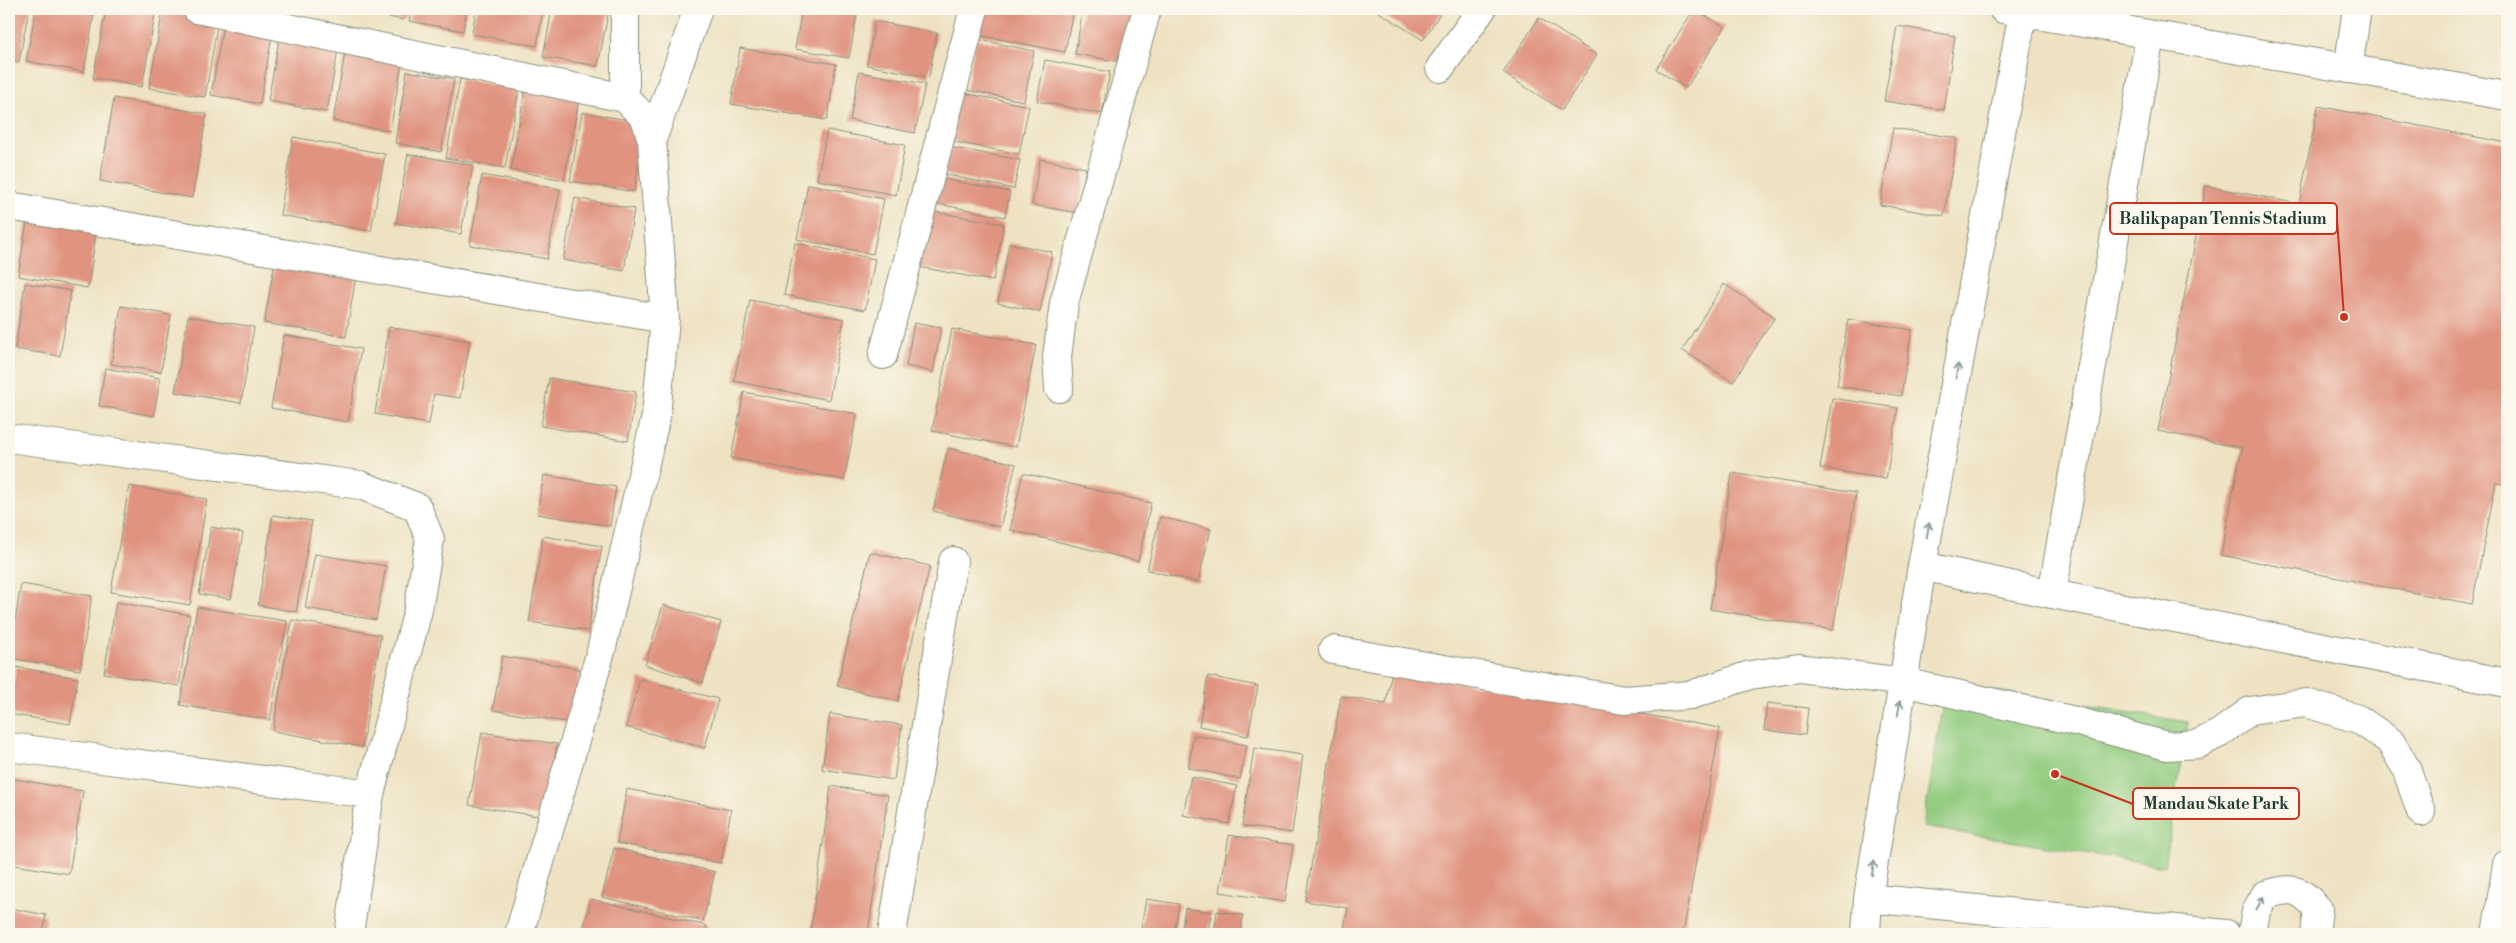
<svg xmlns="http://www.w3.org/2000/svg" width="2516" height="943" font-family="'Libre Bodoni',serif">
	<rect width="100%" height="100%" fill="#fbf7ec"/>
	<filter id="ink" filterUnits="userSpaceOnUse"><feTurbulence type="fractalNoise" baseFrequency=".02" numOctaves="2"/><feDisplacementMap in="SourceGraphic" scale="10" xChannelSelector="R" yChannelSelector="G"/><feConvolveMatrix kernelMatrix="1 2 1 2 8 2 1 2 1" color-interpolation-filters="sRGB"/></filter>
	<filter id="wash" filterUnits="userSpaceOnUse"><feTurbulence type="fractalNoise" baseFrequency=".0096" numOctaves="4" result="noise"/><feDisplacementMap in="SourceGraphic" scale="20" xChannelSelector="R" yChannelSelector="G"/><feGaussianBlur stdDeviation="1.12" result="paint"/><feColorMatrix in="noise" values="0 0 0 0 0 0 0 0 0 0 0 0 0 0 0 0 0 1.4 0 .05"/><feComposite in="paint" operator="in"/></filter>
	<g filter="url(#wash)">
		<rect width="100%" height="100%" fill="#eee2c2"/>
		<path fill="#93cc80" stroke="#59845a" d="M1946 683 2188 722 2165 866 1923 827Z"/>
		<g id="blocks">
			<path fill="#e0937f" d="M9 9H29L19 62 9 60Z
				M36 9H95L84 72 26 61Z
				M106 9H156L142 87 93 78Z
				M163 9H183L219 15 205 97 149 88Z
				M346 9H406L404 20Z
				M411 9H467L463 31 409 21Z
				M476 9H543L537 46 472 34Z
				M552 9H609L598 66 543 57Z
				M802 9H858L849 58 795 49Z
				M984 9H1073L1065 52 979 35Z
				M1083 9H1120L1138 12 1127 63 1075 54Z
				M1374 9H1443L1423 40Z
				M1694 9 1725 27 1686 88 1656 69Z
				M1539 18 1597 55 1562 110 1503 73Z
				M224 21 273 30 260 104 211 95Z
				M875 21 937 33 929 77 867 65Z
				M1897 26 1955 36 1944 110 1884 101Z
				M280 34 339 44 327 112 268 101Z
				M976 39 1034 51 1024 101 966 90Z
				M346 47 403 57 390 131 333 121Z
				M740 48 836 64 827 120 731 104Z
				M1045 60 1110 72 1102 114 1037 101Z
				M407 71 454 79 441 152 395 143Z
				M859 72 925 84 915 133 850 120Z
				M460 79 519 89 505 168 446 158Z
				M525 90 579 99 564 180 511 170Z
				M959 92 1029 106 1019 154 949 141Z
				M114 98 207 114 192 198 100 181Z
				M2318 106 2507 143V485L2496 483 2472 604 2221 555 2242 448 2158 431 2206 186 2299 204Z
				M582 112 645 123 634 192 570 181Z
				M1893 128 1957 138 1944 216 1880 205Z
				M827 130 905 145 896 195 817 180Z
				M293 137 385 154 371 231 280 215Z
				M948 147 1020 160 1014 189 943 174Z
				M408 154 473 165 461 234 396 223Z
				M1040 159 1086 168 1078 213 1032 205Z
				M482 175 560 189 547 259 470 245Z
				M938 178 1010 192 1005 217 933 203Z
				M808 184 884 199 873 254 797 239Z
				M575 198 634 209 624 271 563 260Z
				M930 211 1004 224 993 281 919 267Z
				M28 216 97 227 88 288 18 276Z
				M795 243 875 259 865 310 784 295Z
				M1009 243 1052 252 1040 312 998 303Z
				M275 261 356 275 346 337 264 323Z
				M25 283 71 291 60 356 15 349Z
				M1724 284 1775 317 1733 382 1682 350Z
				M750 300 844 319 829 400 734 381Z
				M121 306 171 315 161 372 111 364Z
				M188 316 254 327 241 403 175 392Z
				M1848 319 1912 330 1901 396 1837 386Z
				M914 323 941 328 933 372 906 366Z
				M389 327 470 341 460 398 434 394 429 424 375 414Z
				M952 329 1036 345 1016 447 932 431Z
				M284 335 361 349 348 422 271 408Z
				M105 368 160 378 154 416 99 406Z
				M549 378 636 392 628 441 541 426Z
				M744 392 857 414 844 480 731 458Z
				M1832 398 1898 408 1886 479 1820 468Z
				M948 448 1016 464 1000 527 933 511Z
				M1023 473 1151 503 1138 561 1010 530Z
				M1732 473 1856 493 1833 630 1710 609Z
				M544 475 616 487 610 526 537 514Z
				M129 486 207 499 190 605 111 592Z
				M273 515 312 521 296 612 258 605Z
				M1160 517 1211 529 1198 582 1147 570Z
				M211 527 243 533 231 599 199 594Z
				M543 536 602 546 588 631 529 622Z
				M870 552 930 566 898 701 837 686Z
				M315 554 386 566 376 620 305 608Z
				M21 584 92 596 80 670 9 658Z
				M116 602 190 615 179 686 104 673Z
				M663 605 721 622 703 683 645 665Z
				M197 607 287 621 270 720 180 705Z
				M292 620 381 635 362 747 273 731Z
				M502 656 580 669 571 723 493 710Z
				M16 667 78 678 70 724 9 714Z
				M1392 670 1720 728 1683 934H1343L1348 908 1305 901 1341 696 1386 704Z
				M1208 676 1258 686 1248 736 1199 726Z
				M640 679 718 699 705 748 626 727Z
				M1767 703 1808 708 1805 735 1764 730Z
				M830 714 902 725 894 780 822 769Z
				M482 732 557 744 544 817 469 805Z
				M1194 735 1247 745 1240 779 1188 768Z
				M1254 748 1303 755 1292 833 1242 826Z
				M1191 777 1237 786 1229 824 1183 815Z
				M9 778 83 791 69 874 9 864Z
				M831 786 888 795 868 934H810Z
				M627 789 731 810 721 863 617 843Z
				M1229 835 1293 845 1285 902 1220 892Z
				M614 848 715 872 703 921 602 897Z
				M591 899 707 926 706 934H582Z
				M1146 899 1179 904 1174 934H1140Z
				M9 908 46 915 43 934H9Z
				M1185 908 1211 912 1208 934H1181Z
				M1217 911 1243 915 1241 934H1214Z"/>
		</g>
	</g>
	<g filter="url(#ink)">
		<use href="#blocks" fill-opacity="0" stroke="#86907b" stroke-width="1"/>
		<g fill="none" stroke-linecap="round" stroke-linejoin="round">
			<defs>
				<path id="minor" d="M197 9 625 98
					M2003 9 2507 96
					M1440 68 1482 9
					M2348 69 2357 9
					M652 140 698 9
					M9 206 665 319
					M883 355 974 9
					M1059 388 1057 357 1064 303 1147 9
					M9 438 360 485 417 507 430 539 418 610 370 794 349 934
					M1922 566 2052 594 2507 683
					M2052 594 2150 36
					M1333 650 1624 700 1691 695 1750 675 1799 668 1903 682 2075 721 2167 746 2198 744 2220 733 2250 711 2306 703 2358 719 2390 741 2406 768 2421 812
					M9 747 370 794
					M1868 898 2226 934
					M519 934 601 651 656 416 665 319 652 140 645 118 625 98V9
					M892 934 953 561
					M1866 934 1868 898 1922 566 2023 12
					M2252 934 2256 911 2265 895C2292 887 2298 887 2318 909L2315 934
					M2496 934 2507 864"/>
			</defs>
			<use href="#minor" stroke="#86907b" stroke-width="30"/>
			<use href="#minor" stroke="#fff" stroke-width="28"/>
		</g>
		<defs><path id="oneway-shaft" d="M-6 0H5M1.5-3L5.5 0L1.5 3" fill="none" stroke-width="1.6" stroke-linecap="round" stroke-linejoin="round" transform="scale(1.25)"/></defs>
		<g stroke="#8f9e9a">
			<use href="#oneway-shaft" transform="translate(1957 371) rotate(-80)"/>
			<use href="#oneway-shaft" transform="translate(1928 530) rotate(-80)"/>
			<use href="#oneway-shaft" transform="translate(1899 708) rotate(-81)"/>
			<use href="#oneway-shaft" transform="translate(1873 868) rotate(-81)"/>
			<use href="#oneway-shaft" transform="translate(2260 903) rotate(-61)"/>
		</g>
	</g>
	<path fill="none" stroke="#c8321e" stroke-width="2" d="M2344 317L2337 219M2055 774L2133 804"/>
	<g fill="#c8321e" stroke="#fbf7ec" stroke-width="2">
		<circle cx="2344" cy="317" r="5"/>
		<circle cx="2055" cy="774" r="5"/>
	</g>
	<g fill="#fbf7ec" stroke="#c8321e" stroke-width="2">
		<rect x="2110" y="203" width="227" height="31" rx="5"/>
		<rect x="2133" y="788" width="166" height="31" rx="5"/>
	</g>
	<g font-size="16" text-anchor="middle" font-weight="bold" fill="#1f3d34">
		<text x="2223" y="224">Balikpapan Tennis Stadium</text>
		<text x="2216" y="809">Mandau Skate Park</text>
	</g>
	<rect width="2516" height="943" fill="none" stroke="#fbf7ec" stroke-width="30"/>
</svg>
